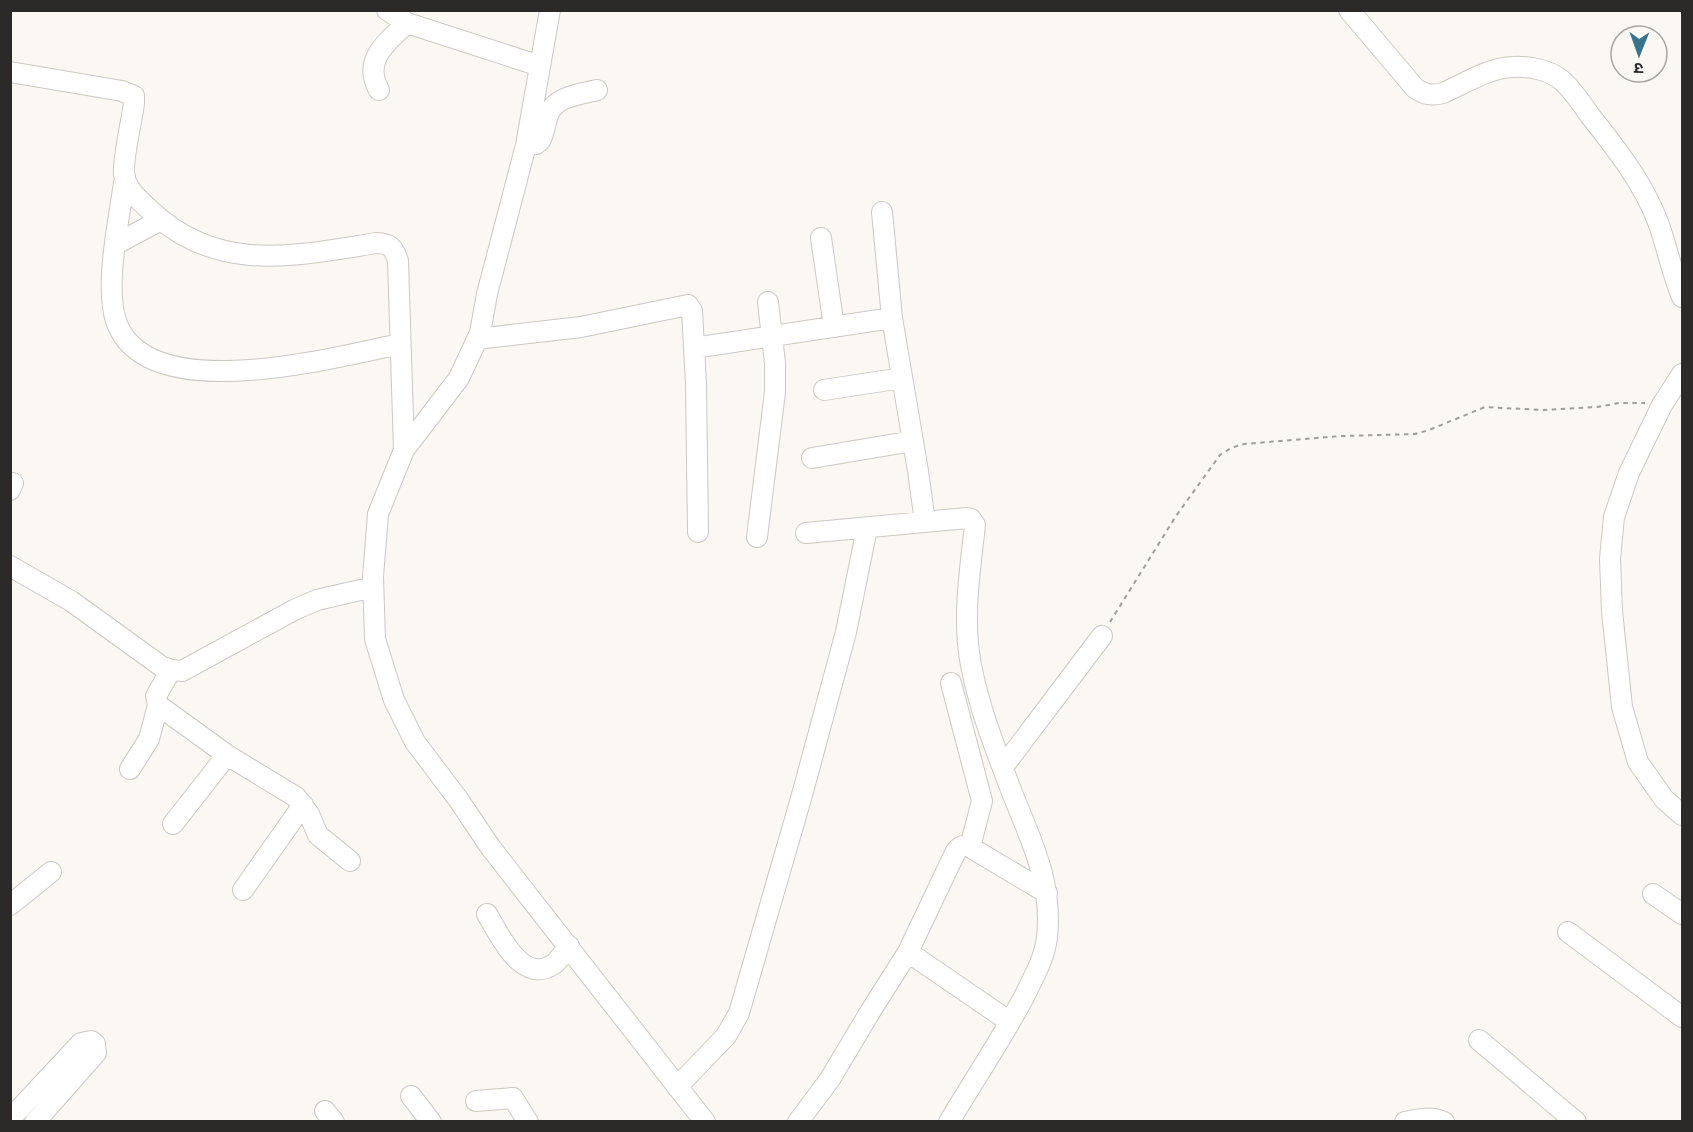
<svg xmlns="http://www.w3.org/2000/svg" width="1693" height="1132" font-family="'Varela Round','Noto Sans Devanagari',sans-serif">
	<rect width="100%" height="100%" fill="#fbf8f4"/>
	<g fill="none" stroke-linecap="round" stroke-linejoin="round">
		<defs>
			<path id="minor" d="M387 10 407 23 540 66
				M550 10 526 145 487 294 480 333 459 378 404 450 378 514 373 577 375 639 394 700 415 742 458 799 491 848 705 1122
				M1349 10 1415 88C1425 95 1432 96 1443 93 1464 84 1488 68 1512 67 1527 66 1547 69 1560 79 1573 89 1582 105 1592 118 1618 151 1643 183 1658 222 1667 247 1672 273 1682 297
				M10 72 122 91 134 96V103C132 120 122 161 124 175 127 190 140 201 151 211 218 274 294 256 376 243 390 243 394 248 398 261L404 450
				M379 90C362 60 387 42 407 23
				M526 145 536 144 540 141C545 132 545 122 549 113 556 96 582 94 597 90
				M125 176C120 215 104 284 116 321 146 409 335 357 400 344
				M882 212 892 318 918 471 925 522
				M821 238 834 327
				M116 244 161 220
				M477 339 581 327 688 305 692 311 696 384 698 532
				M694 348 892 318
				M1682 374 1662 405 1629 473 1614 517 1610 559 1612 611 1622 707 1638 762 1664 799 1682 815
				M824 390 902 378
				M812 458 913 441
				M10 490 13 483
				M806 533 967 518 971 519 975 525C970 571 962 619 971 665 979 708 996 750 1011 790 1031 841 1053 881 1047 938 1044 960 1033 978 1024 997 1001 1040 974 1080 949 1122
				M757 537 775 392V363L768 302
				M10 566 71 601 161 666 171 670 182 671 294 610 317 600 373 587
				M171 670 156 696 158 705 227 755 296 797 309 814 318 835 350 861
				M951 683 982 801 970 847
				M1003 767 1102 636
				M130 769 149 739 158 705
				M173 824 227 755
				M243 890 303 805
				M1653 894 1682 914
				M10 905 51 872
				M487 914C499 934 522 986 554 964 559 960 564 952 569 946
				M1568 932 1682 1017
				M908 952 1010 1022
				M1479 1040 1576 1122
				M677 1087 726 1036 739 1013 802 795 846 632 867 528
				M411 1096 431 1122
				M476 1101 513 1098 528 1122
				M325 1111 334 1122
				M10 1119 81 1043 91 1041 95 1044 96 1053 35 1122
				M798 1122 830 1079 870 1012 908 952 956 851C960 847 962 845 968 846L1047 893
				M1405 1122C1418 1119 1431 1116 1444 1122"/>
		</defs>
		<use href="#minor" stroke="#cbc8c4" stroke-width="22"/>
		<path stroke="#a09d9a" stroke-width="2" stroke-dasharray="4.5 4.5" stroke-linecap="butt" d="M1110 622 1176 516 1220 455 1231 448 1244 444 1341 436 1415 434 1429 430 1485 407 1542 410 1597 407 1619 403H1645"/>
		<use href="#minor" stroke="#fff" stroke-width="20"/>
	</g>
	<rect width="1693" height="1132" fill="none" stroke="#2c2a29" stroke-width="24"/>
	<g transform="translate(1639 54) rotate(181)"><circle r="28" fill="#fbf8f4" stroke="#a8a6a3" stroke-width="1.5"/>
	<path d="M0-4.5L10 22L0 15L-10 22Z" fill="#38728b"/>
	<text y="-9" font-size="16" font-weight="bold" text-anchor="middle" fill="#2c2a29">उ</text>
	</g>
</svg>
